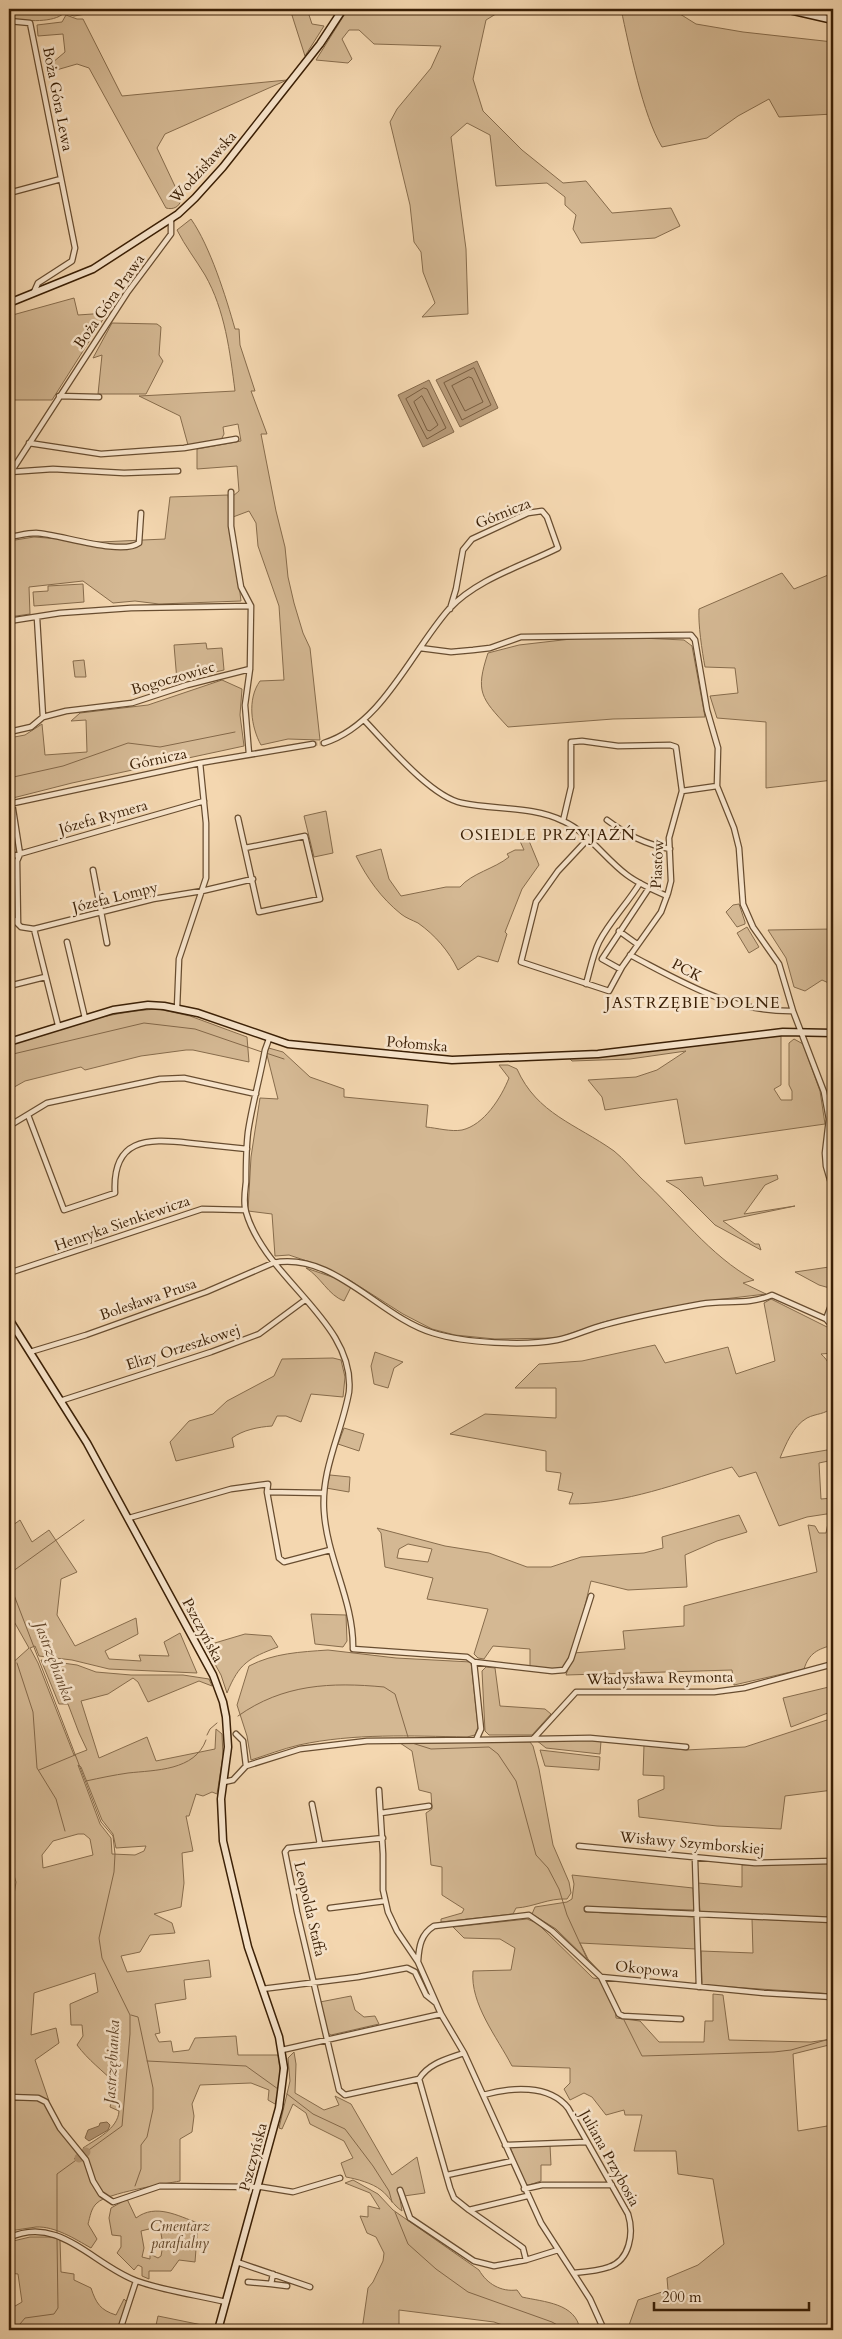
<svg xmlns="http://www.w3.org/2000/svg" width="842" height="2339" font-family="Cardo,serif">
	<rect width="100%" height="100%" fill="#f4d7b0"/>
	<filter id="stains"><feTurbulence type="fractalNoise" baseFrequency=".004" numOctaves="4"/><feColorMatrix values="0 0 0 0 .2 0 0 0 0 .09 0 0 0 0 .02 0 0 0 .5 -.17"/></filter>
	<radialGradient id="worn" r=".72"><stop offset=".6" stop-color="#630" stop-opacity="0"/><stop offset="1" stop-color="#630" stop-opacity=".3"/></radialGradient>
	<path fill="#d4b893" stroke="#876c4c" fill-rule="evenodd" d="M11 9H116L74 16 64 13C54 23 26 21 12 19Z
		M290 9H307L312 24 324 26 305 56Z
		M348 9H504L486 20 473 79 483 111 522 150 563 183 586 181 612 213 671 208 680 226 655 238 581 243 573 229 576 215 565 205V197L547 183 496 186 490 135 467 123 451 137 466 249 468 314 422 317 435 303 423 272 421 252 414 242 410 205 390 122 397 109 431 68 441 46 374 44 359 30H349L342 39 352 59 348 63 316 60Z
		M621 9H672L696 24 743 32 833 42V114L779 117 769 99 738 116 707 138 662 147C643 116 629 46 621 9Z
		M66 15 77 19H83L122 96 287 80 165 134 157 148 181 199C180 207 173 210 166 208L89 68 77 64 53 71 52 63 65 52 63 34 38 36 37 25 62 22Z
		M191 219C210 246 226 297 235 329H239L240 345 255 391H251L267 434H261L276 511 285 547 288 577 294 603 303 633 310 648 320 740 288 739 261 745C251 727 247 699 260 681L284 680 279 606 258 546 256 523 249 511 233 517V496L239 491 237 466 197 469V449L241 441 238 424 223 427 224 434 221 440 188 445 180 416 139 396 235 391C230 352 225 310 205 275 196 260 185 246 177 230Z
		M74 298 78 315 107 313 52 400H9V316Z
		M112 323 157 324 161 327 159 355 163 361 146 394H98L102 355 93 358Z
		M228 495 241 601 159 604 135 601 113 603 83 581 29 587 30 614 9 617V541L34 537 100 542 165 539 170 497Z
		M782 573 794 589 833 573V780L766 788V722L717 718 710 696 738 693 735 668 705 667C702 651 698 624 699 609Z
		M83 584 84 602 34 606 33 592 48 591V586Z
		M597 636 684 640 692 646 705 717 613 719 508 727C481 698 475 692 488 653L519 645Z
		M206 643 207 649 222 648 224 670 177 681 174 645Z
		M84 660 86 677H75L73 661Z
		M222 680 242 689 240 715 244 746 72 783 9 799V738L25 735 42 724 45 755 87 752 86 720 71 721 80 713 148 705Z
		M326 811 333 853 314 857 304 816Z
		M527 836 539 865 522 889 505 932 507 934 498 962 478 956 458 970C449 951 435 935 418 923 412 920 406 918 401 914 381 898 367 878 356 856L381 849 389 879 401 896 446 887H460C472 873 494 869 509 857L507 854 515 850H524L519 839Z
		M739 904 745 922V924L737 927 726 912 733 905Z
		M747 927 759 947 749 953 737 933Z
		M833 929V985L822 980 805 991 794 987 786 958 768 930Z
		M158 1009 190 1016 247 1037 249 1062 193 1050H186L141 1056 85 1070 81 1067 25 1081 9 1090V1046C56 1028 107 1012 158 1009Z
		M781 1036V1085L774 1089 781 1100H792V1091L789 1085V1043L794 1039 803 1044 820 1091 825 1124 685 1144 677 1099 605 1110 602 1097 588 1080 636 1077 657 1070 686 1051 630 1059 572 1061 569 1058C640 1053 710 1042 781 1036Z
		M265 1047 283 1052 310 1077 344 1089V1097L428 1105 426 1127C437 1128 451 1132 462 1130 484 1125 501 1098 509 1078L499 1065H508L517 1069C537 1114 576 1124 614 1151 624 1159 632 1169 641 1178 678 1212 710 1256 754 1280L743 1283 766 1294 715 1300 607 1321 557 1338 495 1339 455 1335 432 1329 403 1314 348 1279 316 1264 289 1255 275 1256 272 1214 248 1211 251 1157 260 1098 278 1099Z
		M777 1175 778 1179 765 1185 744 1214 795 1206 723 1221 755 1244H759L761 1250 715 1225 679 1189 666 1181 702 1177 704 1186Z
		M833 1262V1289L819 1285 795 1272 829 1267Z
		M306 1268 335 1278 351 1287 344 1301C328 1295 321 1277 306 1268Z
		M771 1299 833 1330V1353L821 1354C837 1368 833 1387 833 1407 824 1415 817 1413 807 1418 793 1426 786 1444 780 1458L833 1449V1460L819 1463 821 1499 833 1498V1513L807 1517 779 1526 756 1472 739 1477 732 1467C678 1483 626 1504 569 1504L573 1493 558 1490 561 1473 546 1471V1451L450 1434 485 1414 556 1418V1388H515L539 1364 582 1361 655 1345 665 1363 728 1347 736 1374 775 1361 764 1303Z
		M375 1352 403 1362 394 1368 388 1388 374 1384 371 1366Z
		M333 1358 341 1360 345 1377 343 1397 311 1394 301 1422 286 1416H277L272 1426C258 1427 243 1430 232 1438L234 1447 176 1461 170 1442 189 1421 213 1414 227 1401 274 1376 282 1359Z
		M344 1428 364 1434 359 1451 338 1444Z
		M330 1475 350 1477 349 1492 326 1488Z
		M739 1515 747 1532 717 1541 685 1555 687 1587 628 1590 591 1581C586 1600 574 1659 560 1670L530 1667V1649L493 1646 484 1659 478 1658 474 1654 488 1609 427 1599 433 1578 385 1567 381 1533 377 1528 445 1546 489 1553 527 1567H551L581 1557 644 1553 663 1548 662 1537ZM408 1544 432 1549 428 1562 397 1558 399 1549Z
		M20 1520 32 1542 49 1530 77 1572 61 1579 57 1615 75 1646 136 1618 138 1634 105 1651 109 1659 141 1661 139 1655 169 1656 164 1642 180 1633 197 1673 109 1669 72 1660 39 1656 35 1646 30 1648 38 1663 74 1755 87 1750 79 1733 68 1704H59L41 1660 77 1665 96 1672 131 1675H183L209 1679 212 1686 199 1681 148 1702 138 1682 133 1678 108 1694 81 1701 99 1758 147 1737 156 1761 215 1749 216 1729 222 1734 223 1756 217 1794 212 1792 203 1796 196 1794 189 1816H186L193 1851 182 1853 184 1883 181 1907 154 1914 172 1923 175 1933 150 1935 140 1952 121 1956 127 1972 209 1960 211 1977 184 1980 186 1999 155 2004 160 2033 155 2034 159 2042 171 2041 173 2052 189 2050 195 2038 236 2036 238 2055H278C281 2070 281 2089 275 2104L268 2100 269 2090 251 2083 200 2085 192 2104 194 2116 192 2132 180 2139V2181C164 2184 107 2193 97 2203 91 2208 90 2217 88 2224L97 2239 91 2248C75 2239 55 2226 36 2227 27 2228 18 2230 9 2231V2101L39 2099 46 2105 79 2154 74 2159 87 2155 83 2148C96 2139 118 2129 119 2111L110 2107 116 2084C103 2071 88 2060 77 2045L83 2036 82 2025H71L70 2004 98 1992 95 1973 34 1993 31 2035 56 2028 59 2043 35 2060 49 2101 39 2096 9 2094V2041L13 1995 12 1908 16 1882 9 1859V1666L29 1648 12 1618 9 1619V1528ZM78 1765 81 1767 102 1820 113 1834 116 1848 146 1846 144 1851 135 1855 112 1854 111 1838 100 1824ZM78 1834H84L90 1839 93 1855 43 1868 42 1855 53 1841Z
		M833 1521V1645C818 1649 809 1653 804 1669L734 1685 732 1670 566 1675 573 1653 625 1649 623 1631 684 1626V1606L817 1572 808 1525 815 1526 819 1533H826L828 1523Z
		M311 1614 346 1615 347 1641 343 1647 315 1644Z
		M245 1634 271 1636 278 1647C249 1658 239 1663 227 1693L221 1675 206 1648 208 1645Z
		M328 1650 396 1658 471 1662 478 1727 475 1735 467 1737C411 1736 354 1733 299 1745 282 1749 267 1755 251 1760L247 1736 237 1705 249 1666C274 1653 300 1652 328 1650Z
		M486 1667 495 1668 500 1706 545 1709 551 1714 532 1735H489L485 1731 482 1671Z
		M833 1686V1711L791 1727 783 1698Z
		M833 1718V1790L785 1796 781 1829 717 1826 639 1817 638 1800 664 1789V1776L643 1775 644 1745 686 1750 745 1747Z
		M589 1739 601 1741 600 1754 546 1748 536 1740Z
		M530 1742 533 1746 539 1769 553 1845 569 1882 571 1893 567 1899C548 1898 534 1907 516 1908L513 1914 441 1922V1919L462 1913 464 1909 442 1895V1867L431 1865 426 1813 432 1809 431 1793 419 1790 412 1751 400 1743Z
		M540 1750 600 1757 599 1770 545 1766Z
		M833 1863V1918L700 1912 698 1883 742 1887V1865Z
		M572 1875 693 1888 694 1910 584 1907 585 1912 695 1917 696 1949 580 1943 588 1959 603 1975 556 1929 532 1914 535 1907 567 1902 572 1899 574 1884Z
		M527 1919 537 1923 593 1978 600 1979 615 2006 616 2018 640 2021 659 2042H704L705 2021H713V1994L723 1995 729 2040 811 2042 833 2039V2044L793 2054 798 2131 833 2125V2330L628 2328 638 2300 668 2290 667 2278 698 2265 724 2244 713 2179 678 2174 676 2151H634L642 2115H625L624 2110 606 2115 592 2097 584 2093 570 2100 564 2089 570 2083V2068L512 2066C497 2037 470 2004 473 1971L511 1970 515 1948 500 1939 464 1938 453 1927Z
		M752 1919 833 1922V1994L702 1985 701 1951 753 1953Z
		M351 1996 355 2010 364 2017 375 2016 379 2024 331 2035 328 2033 320 2002Z
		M294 2052 296 2064 295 2093 324 2110 339 2105 335 2096 351 2104 392 2175 417 2157 425 2193 404 2196 398 2187 402 2211C393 2205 389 2196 381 2190 372 2183 357 2179 346 2177L341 2163 353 2158 344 2141 310 2124 306 2113 293 2104 282 2129 279 2128 290 2081 288 2058Z
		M550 2145 551 2165H541V2181L526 2186 510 2147Z
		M353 2180 378 2194 393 2210 479 2270C487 2284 501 2292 517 2290L522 2297C544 2302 576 2303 580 2330H516L494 2322 399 2310V2330H362L368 2288 373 2282 383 2261 384 2253 376 2237 367 2233 360 2216 368 2217V2206L380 2209 370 2193 345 2183Z
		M127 2199 136 2218C156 2203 178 2216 198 2223L195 2262 179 2260 171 2271H149V2279L142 2276V2267L138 2265 134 2270 117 2253 121 2247V2236L112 2235 109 2218 111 2208ZM159 2222 163 2245 161 2256 158 2258 150 2254V2259L142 2257 144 2248 141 2231 149 2229 151 2225Z
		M30 2237H53L60 2240 61 2272 74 2274V2280L91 2288C96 2303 100 2310 116 2315L124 2299 127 2302 117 2330H9L10 2309 22 2302 18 2274 9 2273V2242Z
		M158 2316 212 2327V2330H155Z"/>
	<path fill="#b59876" stroke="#846849" d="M477 361 498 408 460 427 436 380Z
		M429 380 454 432 423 447 398 395Z
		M107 2122 110 2125 108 2130 89 2141 85 2138 88 2130 99 2126 100 2123Z"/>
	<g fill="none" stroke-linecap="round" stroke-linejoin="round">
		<path stroke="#785c3e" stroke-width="1" d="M474 368 491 405 462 420 444 383Z
			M469 377 472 378 483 402 465 411 452 386Z
			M424 388 427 389 446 428 427 439 406 399Z
			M422 396 438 425 430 431 427 430 414 402Z"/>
		<path stroke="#846849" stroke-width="1" d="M9 778 63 766 128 743 160 747 235 732
			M266 1053 284 1059
			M9 1055 144 1023 195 1029 262 1052
			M9 1574 84 1520
			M9 1582 101 1822 113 1836 115 1854 114 1872 99 1938 102 1958 130 2015V2034L122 2126 86 2152
			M17 1663 33 1712 37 1768 56 1799 65 1831
			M238 1716C283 1684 331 1682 384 1687L395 1694 408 1737
			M207 1735 210 1729 217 1723
			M412 1743 431 1749 489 1747 498 1754 516 1781 536 1855 548 1868 559 1889 567 1915 589 1963
			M39 1770 75 1755
			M86 1781C100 1778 114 1775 128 1773 155 1770 195 1771 206 1740
			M131 2015 138 2017 153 2088V2109L147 2137 141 2145V2169L135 2186
			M624 2020 642 2056 774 2052 791 2050 833 2038
			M147 2061 246 2066 278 2089
			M287 2094 313 2114 345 2129 373 2166 389 2191 392 2202
			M395 2212 408 2244 436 2269 468 2292 552 2322 566 2330
			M57 2234V2174L79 2158
			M15 2330 25 2318 54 2314 58 2308 57 2238"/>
		<path stroke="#b59876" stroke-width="9" d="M79 2158 86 2152"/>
		<path stroke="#cfb28e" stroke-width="4.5" stroke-dasharray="4.5 2" stroke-linecap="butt" d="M313 744 324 743"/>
		<defs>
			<path id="street" d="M9 21 30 23 75 248 72 261 38 283 34 292
				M9 193 61 179
				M59 396 99 397
				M29 443 101 454 184 448 236 439
				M10 472 53 469 124 473 178 471
				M9 475 127 293 171 234V219
				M231 492V526L238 569 241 587 251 606 250 669 245 705 249 754
				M9 537C17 536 27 533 36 533 59 534 121 556 139 543L141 513
				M37 618 43 717
				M9 621 60 613 131 608 251 606
				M420 648 451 652 473 650 490 648 521 637 691 635 695 640 707 710 718 748 717 786 734 828 739 848 743 904 753 927 779 964 793 1011 824 1092 829 1119 825 1153 826 1166 833 1190
				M364 720C387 744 431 797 462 803 494 810 533 806 563 821 588 832 605 859 627 875 639 884 653 890 667 896
				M9 732 31 727 43 717 66 711 132 703 187 685 250 669
				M324 743C382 725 411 652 449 609 477 579 522 566 558 548L547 517 542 511 528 513 472 539 463 550 456 589 450 609
				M682 791 717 786
				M12 803 20 854 17 861 18 924 21 927 34 929 58 1025
				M9 804 200 763 313 744
				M238 818 259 912 320 899 305 836 245 848
				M607 820C627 835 645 844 670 849
				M563 821 571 787V742L582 741 618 746 670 745 676 747 682 791 669 838 671 881 668 893 661 912 622 967 609 991 521 962 536 902 558 871 587 840
				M9 857 204 801
				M93 870 107 943
				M9 915 18 924
				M34 929 153 899 202 891 253 879
				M619 931 637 944
				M67 942 85 1018
				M630 955C684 983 730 1012 793 1011
				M620 969 602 959 649 888
				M586 984C590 970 593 954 599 942 610 921 627 904 640 883
				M9 986 45 977
				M177 1008 179 959 206 878V823L200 763
				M269 1039 265 1050C260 1078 252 1105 248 1132 246 1149 246 1165 246 1182 245 1191 243 1203 246 1212 265 1279 356 1322 349 1392 342 1432 321 1469 324 1511 327 1559 354 1601 353 1649L467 1657 474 1662
				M28 1115 64 1210 115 1193C112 1139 146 1138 189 1143 208 1145 228 1147 247 1149
				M9 1126 47 1103 160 1079 184 1078 256 1094
				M9 1273 202 1209 245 1210
				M833 1300 826 1319 833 1327
				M30 1352 86 1335 206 1292 273 1263C334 1251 379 1317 433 1333 465 1343 524 1346 557 1340 573 1337 588 1329 604 1325 636 1316 668 1310 701 1304 724 1300 750 1305 772 1295L826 1319
				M60 1401 211 1352 259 1334 305 1300
				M267 1492 323 1493
				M129 1518 231 1489 268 1484 267 1492 279 1558 284 1562 330 1550
				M591 1596 571 1659 564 1670 552 1671 474 1662 481 1729 476 1740 590 1738 686 1747
				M236 1734 243 1741 246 1766
				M534 1738 576 1692H714L744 1688 833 1664
				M224 1782 233 1780 246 1766 300 1749 367 1741 476 1740
				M379 1790 383 1854V1890L388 1912 397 1931 418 1962 441 2014 464 2053 541 2223 590 2299 604 2330
				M312 1804 320 1844
				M381 1813 429 1806
				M383 1838 288 1848 285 1852 297 1912 339 2090 345 2095 419 2079C429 2063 447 2059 464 2053
				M579 1846 755 1863 833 1861
				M695 1859 699 1987
				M330 1908 385 1901
				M587 1909 833 1920
				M418 1961C419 1946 421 1934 434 1926L529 1915 552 1931 601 1977 764 1993 833 1997
				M601 1977 619 2014 623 2016 681 2019
				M262 1989 358 1977 407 1968 415 1972 426 1995 436 2003
				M9 1997V2005
				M282 2050 441 2014
				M419 2079 450 2188 454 2198 469 2210 527 2196
				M483 2095C511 2087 549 2084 568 2108L628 2214C634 2233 630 2260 609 2267 598 2271 585 2272 574 2273
				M9 2097 38 2098 46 2102 60 2128 86 2160 93 2181 101 2194 113 2202 160 2186 262 2187 293 2192 340 2178
				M505 2145 586 2142
				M447 2175 512 2161
				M524 2189 542 2185H612
				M400 2190 410 2218 474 2261 494 2266 526 2260 558 2250
				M469 2210 519 2245 523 2248 526 2260
				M9 2238C59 2214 94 2266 137 2281 165 2291 197 2295 226 2302
				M237 2262 310 2287
				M273 2274 271 2284 287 2286
				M248 2282 271 2284
				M120 2330 136 2281"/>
			<path id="secondary" d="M785 9 833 20
				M9 303 93 269 178 214 195 198 223 167 320 44 343 9
				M9 1042 113 1010 148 1005 164 1006 198 1013 288 1044 452 1060 598 1054 783 1032 833 1033
				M9 1319 87 1443 213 1675 223 1702 226 1717 228 1747 221 1799 223 1841 248 1947 279 2037 284 2068 279 2108 218 2330"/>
		</defs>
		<use href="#street" stroke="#684d30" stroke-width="7"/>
		<use href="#secondary" stroke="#3a1f05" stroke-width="9"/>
		<use href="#street" stroke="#f8e5cc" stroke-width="4.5"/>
		<use href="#secondary" stroke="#f8e5cc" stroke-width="6"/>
	</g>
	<g text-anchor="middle" stroke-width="5" stroke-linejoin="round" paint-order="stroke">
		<g font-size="15" fill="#3a1f05" stroke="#f8e5cc">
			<text transform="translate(58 99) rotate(79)" y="5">Boża Góra Lewa</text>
			<text transform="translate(203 167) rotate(-48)" y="5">Wodzisławska</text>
			<text transform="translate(109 301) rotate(-55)" y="5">Boża Góra Prawa</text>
			<text transform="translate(503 513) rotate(-22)" y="5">Górnicza</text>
			<text transform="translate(173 678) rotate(-16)" y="5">Bogoczowiec</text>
			<text transform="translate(158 759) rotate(-12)" y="5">Górnicza</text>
			<text transform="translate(103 817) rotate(-16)" y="5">Józefa Rymera</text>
			<text transform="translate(657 864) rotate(-87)" y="5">Piastów</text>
			<text transform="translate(115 897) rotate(-14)" y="5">Józefa Lompy</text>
			<text transform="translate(687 970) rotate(28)" y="5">PCK</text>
			<text transform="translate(417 1044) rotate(5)" y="5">Połomska</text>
			<text transform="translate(122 1223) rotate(-19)" y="5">Henryka Sienkiewicza</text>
			<text transform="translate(148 1299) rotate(-19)" y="5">Bolesława Prusa</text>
			<text transform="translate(183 1347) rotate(-18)" y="5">Elizy Orzeszkowej</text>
			<text transform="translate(203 1630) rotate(62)" y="5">Pszczyńska</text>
			<text transform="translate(660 1678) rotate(-1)" y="5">Władysława Reymonta</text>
			<text transform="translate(692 1843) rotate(5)" y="5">Wisławy Szymborskiej</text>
			<text transform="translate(310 1909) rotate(77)" y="5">Leopolda Staffa</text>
			<text transform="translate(647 1969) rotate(6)" y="5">Okopowa</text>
			<text transform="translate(253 2157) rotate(-75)" y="5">Pszczyńska</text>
			<text transform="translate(610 2158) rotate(61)" y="5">Juliana Przybosia</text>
		</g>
		<g font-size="15" font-style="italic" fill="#604528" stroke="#f8e5cc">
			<text x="180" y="2231">Cmentarz<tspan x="180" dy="17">parafialny</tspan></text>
		</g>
		<g font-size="16" letter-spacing="1" fill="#3a1f05" stroke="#f8e5cc">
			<text x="548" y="840">OSIEDLE PRZYJAŹŃ</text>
			<text x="693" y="1008">JASTRZĘBIE DOLNE</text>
		</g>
		<g font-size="16" font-style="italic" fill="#65492d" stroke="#f8e5cc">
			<text transform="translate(55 1661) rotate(69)" y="6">Jastrzębianka</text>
			<text transform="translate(111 2062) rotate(-87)" y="6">Jastrzębianka</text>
		</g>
	</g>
	<rect width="842" height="2339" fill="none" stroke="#f4d7b0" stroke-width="30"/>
	<rect x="10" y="10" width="822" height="2319" fill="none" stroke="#3a1f05" stroke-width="2.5"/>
	<rect x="15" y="15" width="812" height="2309" fill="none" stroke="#3a1f05"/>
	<path d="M654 2302v8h155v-8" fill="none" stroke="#3a1f05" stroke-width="2.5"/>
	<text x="662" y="2302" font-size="15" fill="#3a1f05" stroke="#f8e5cc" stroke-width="4" paint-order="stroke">200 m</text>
	<rect width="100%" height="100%" filter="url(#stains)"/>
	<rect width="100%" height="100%" fill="url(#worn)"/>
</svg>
